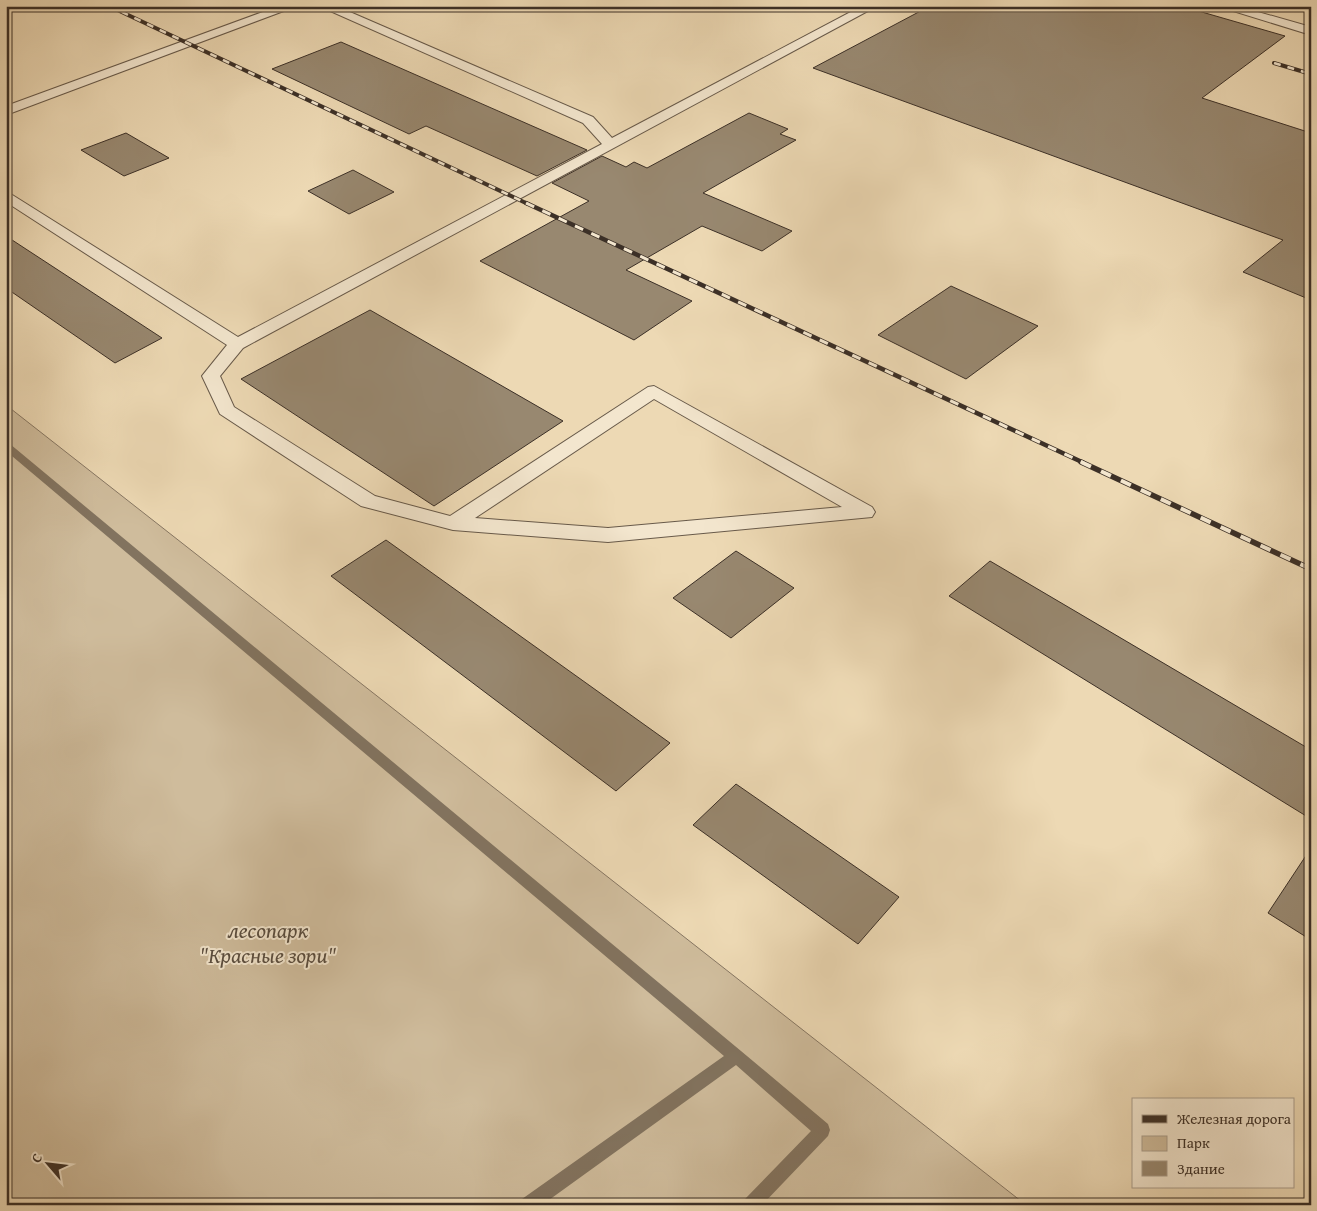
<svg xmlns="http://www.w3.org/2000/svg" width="1317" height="1211" font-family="'Gentium Book Plus',serif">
	<rect width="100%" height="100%" fill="#edd9b4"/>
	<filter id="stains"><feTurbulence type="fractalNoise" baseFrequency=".004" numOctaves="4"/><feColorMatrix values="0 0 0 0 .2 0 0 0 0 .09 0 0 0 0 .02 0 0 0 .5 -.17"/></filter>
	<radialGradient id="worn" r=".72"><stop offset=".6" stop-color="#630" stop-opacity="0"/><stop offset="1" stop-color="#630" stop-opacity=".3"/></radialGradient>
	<path fill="#cfbc9c" stroke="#867662" d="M6 405 1026 1205H6Z"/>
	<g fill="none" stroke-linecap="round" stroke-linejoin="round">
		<path fill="#82735f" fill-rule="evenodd" d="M6 443 10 444 741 1051 828 1124 830 1130 828 1136 762 1205H743L745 1199 811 1131 736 1065 542 1205H520L522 1199 724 1056 6 451Z"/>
	</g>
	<path fill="#988870" stroke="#3c3027" d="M930 6H1181L1285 36 1202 98 1311 133V300L1243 272 1283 240 813 68Z
		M341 42 587 150 537 176 426 126 409 134 272 69Z
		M749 113 788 129 780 134 796 140 703 193 792 231 762 251 702 226 626 270 692 301 634 340 480 261 589 201 552 183 602 156 626 167 634 162 647 168Z
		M126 133 169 158 124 176 81 150Z
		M353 170 394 192 349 214 308 191Z
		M6 236 162 338 115 363 6 288Z
		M951 286 1038 326 966 379 878 335Z
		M370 310 563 421 434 506 241 379Z
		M386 540 670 743 616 791 331 576Z
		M736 551 794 588 731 638 673 598Z
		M990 561 1311 750V819L949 596Z
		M736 784 899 897 858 944 693 825Z
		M1311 848V940L1268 913Z"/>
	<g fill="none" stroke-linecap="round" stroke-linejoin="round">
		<defs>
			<path id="service" d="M279 6H297L6 115V106Z
				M319 6H336L593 117 612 138 862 6H877L243 348 220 376 234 407 375 496 450 516 648 387 654 386 872 507 875 512 872 517 608 542 453 530 361 506 220 414 202 376 227 345 6 202V191L238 337 602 144 583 123ZM654 399 842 507 608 528 475 518Z
				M1217 6H1237L1311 27V35Z"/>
		</defs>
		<use href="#service" stroke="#685a4a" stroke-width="2"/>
		<use href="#service" fill="#f3e6ce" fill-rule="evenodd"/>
		<defs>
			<path id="rail-far2" d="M109 6 528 204
				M1274 63 1311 74"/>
			<path id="rail-far1" d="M526 203 1084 463"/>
			<path id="rail" d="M1081 462 1311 569"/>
		</defs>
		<use href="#rail-far2" stroke="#3c3027" stroke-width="4"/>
		<use href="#rail-far1" stroke="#3c3027" stroke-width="4.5"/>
		<use href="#rail" stroke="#3c3027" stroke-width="5.5"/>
		<use href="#rail-far2" stroke="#f3e6ce" stroke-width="2.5" stroke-dasharray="7" stroke-linecap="butt"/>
		<use href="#rail-far1" stroke="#f3e6ce" stroke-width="3" stroke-dasharray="9" stroke-linecap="butt"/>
		<use href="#rail" stroke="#f3e6ce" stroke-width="4" stroke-dasharray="11" stroke-linecap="butt"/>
	</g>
	<g text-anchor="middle" stroke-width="4" stroke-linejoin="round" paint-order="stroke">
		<g font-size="22" font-style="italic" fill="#594c3e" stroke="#f3e6ce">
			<text x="268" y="938">лесопарк<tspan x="268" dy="25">"Красные зори"</tspan></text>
		</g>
	</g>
	<rect width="1317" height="1211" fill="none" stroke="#edd9b4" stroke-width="25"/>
	<rect x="8" y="8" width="1302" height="1196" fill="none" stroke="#3c3027" stroke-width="2.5"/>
	<rect x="12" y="12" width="1292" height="1186" fill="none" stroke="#3c3027"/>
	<rect x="1132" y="1098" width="162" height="90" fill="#f3e6ce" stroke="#aa9d8b"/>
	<rect x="1142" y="1115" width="25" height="8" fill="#3c3027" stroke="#aa9d8b"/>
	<text x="1177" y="1124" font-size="15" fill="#3c3027">Железная дорога</text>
	<rect x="1142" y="1136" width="25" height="15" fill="#cfbc9c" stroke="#aa9d8b"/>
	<text x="1177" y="1148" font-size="15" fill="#3c3027">Парк</text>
	<rect x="1142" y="1161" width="25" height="15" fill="#988870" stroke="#aa9d8b"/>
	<text x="1177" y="1174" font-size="15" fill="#3c3027">Здание</text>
	<g transform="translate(48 1164) rotate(298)" stroke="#f3e6ce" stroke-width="4" paint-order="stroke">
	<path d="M0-4L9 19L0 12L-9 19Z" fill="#3c3027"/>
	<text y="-8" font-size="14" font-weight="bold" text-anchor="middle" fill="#3c3027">С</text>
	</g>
	<rect width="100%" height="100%" filter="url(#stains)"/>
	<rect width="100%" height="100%" fill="url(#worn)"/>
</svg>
